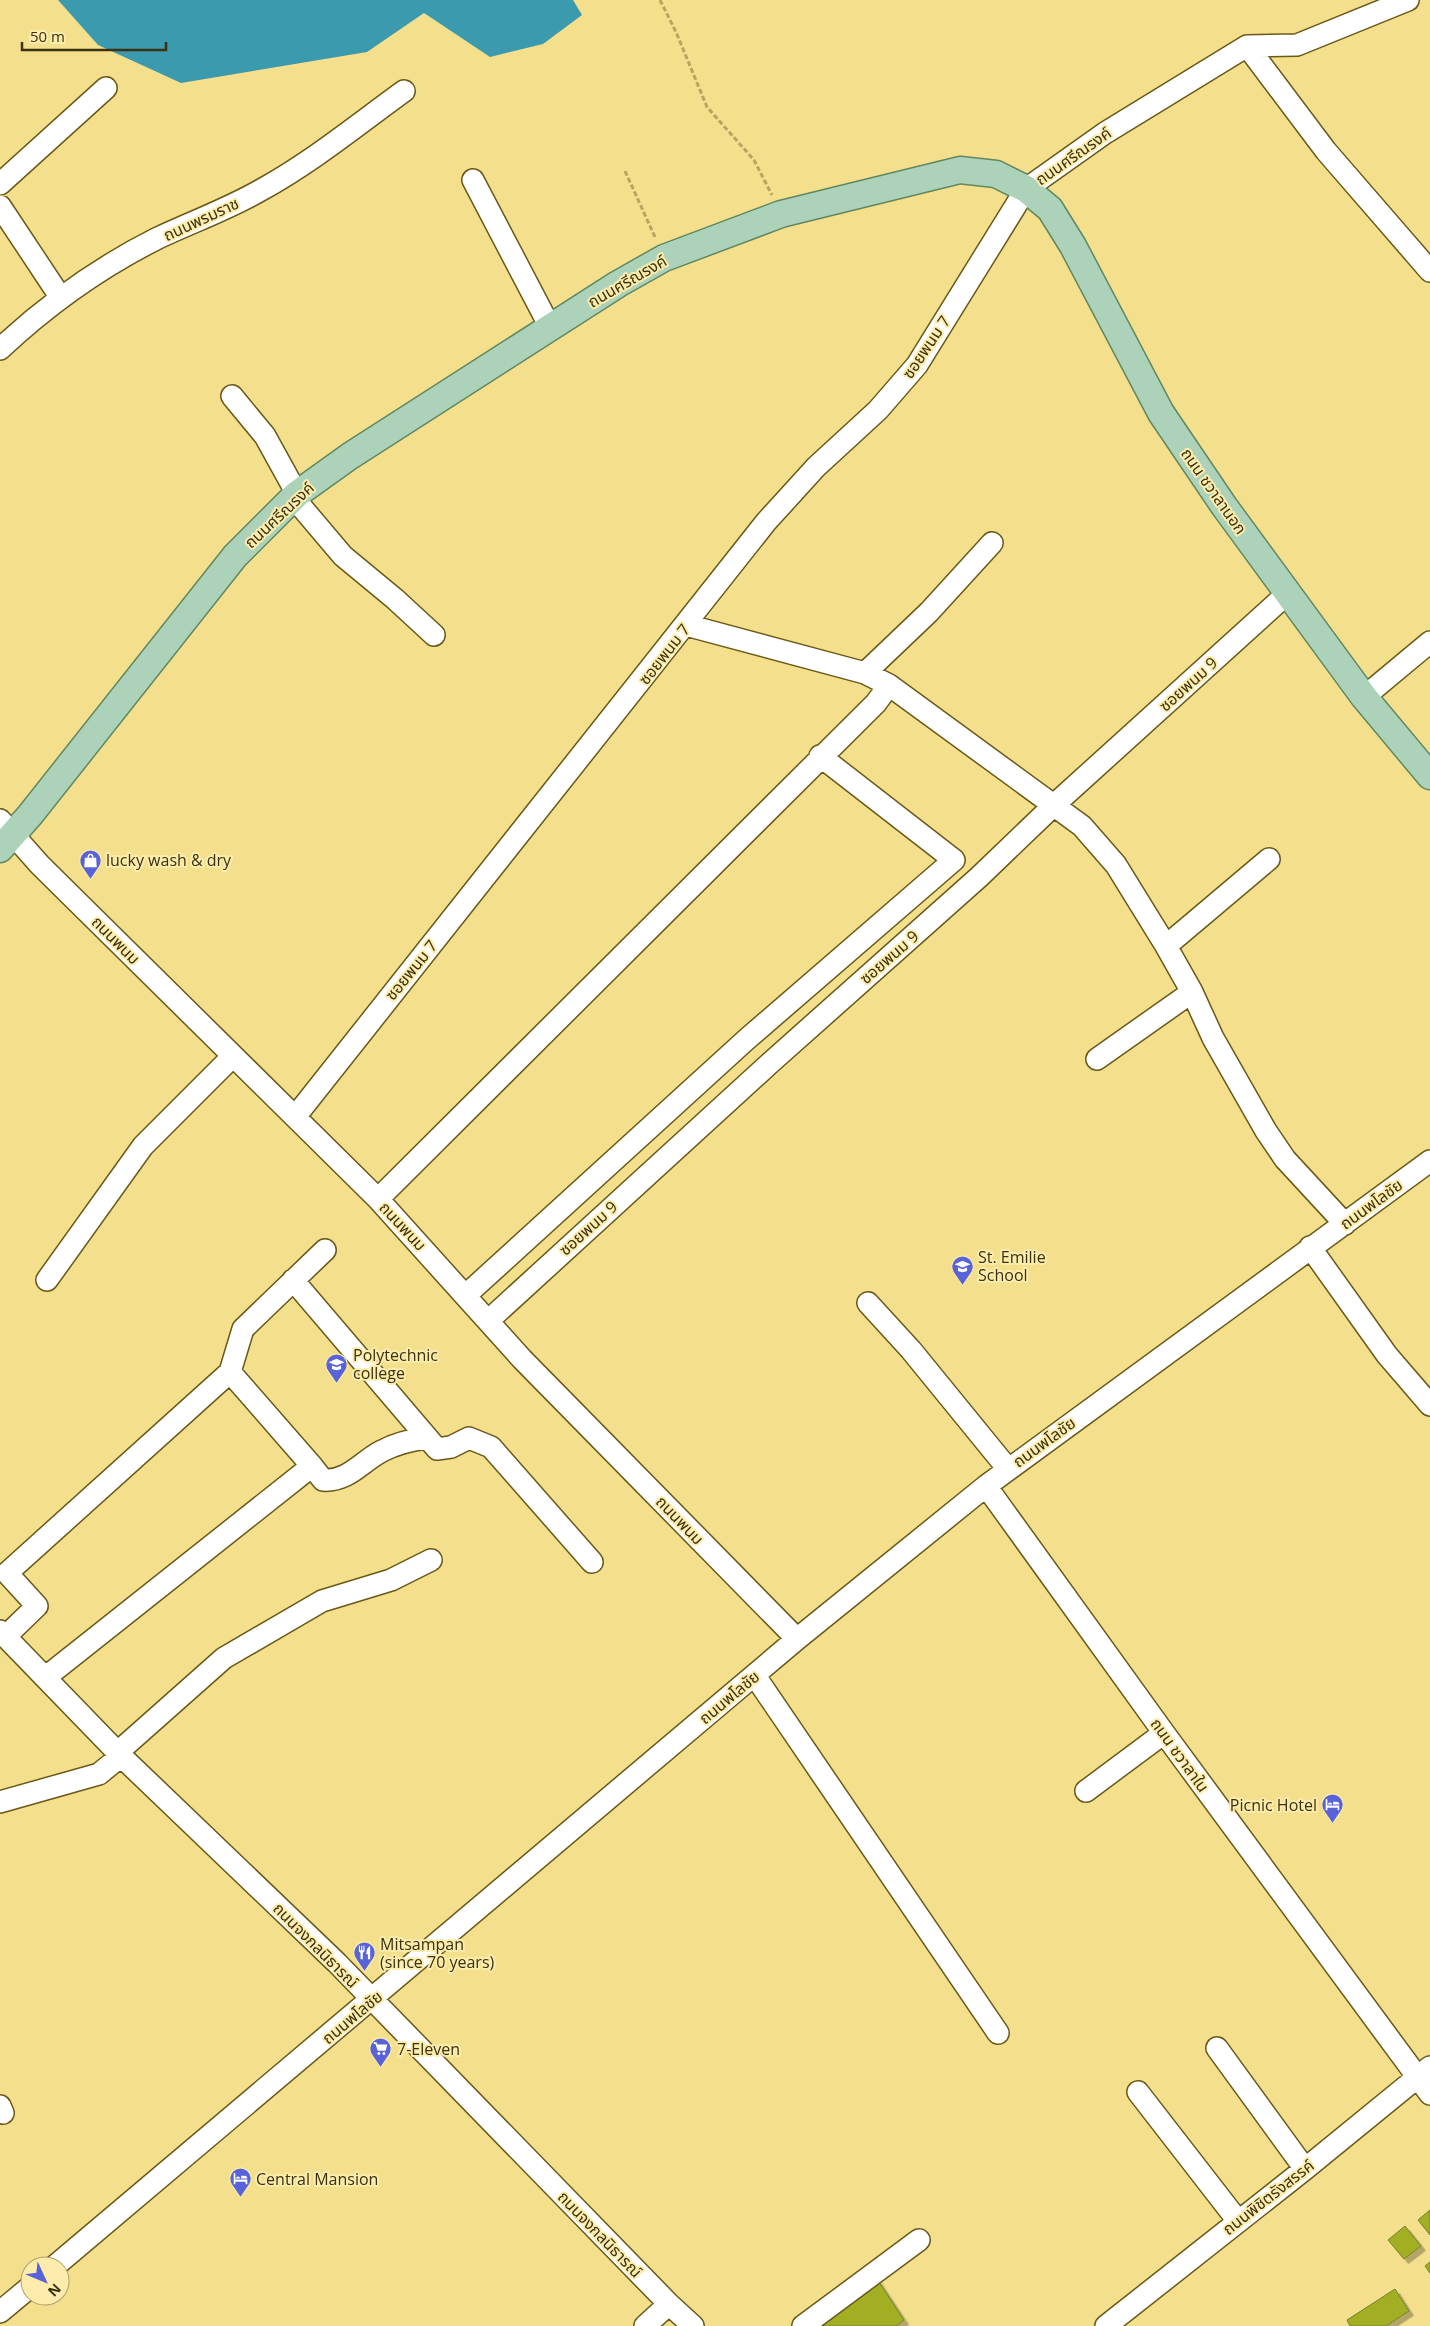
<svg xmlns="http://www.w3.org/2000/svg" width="1430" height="2326" font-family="'Open Sans','Noto Sans Thai',sans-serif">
	<defs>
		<filter id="shadow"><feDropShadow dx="4.5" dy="4.5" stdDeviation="0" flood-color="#0004"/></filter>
	</defs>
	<rect width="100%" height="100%" fill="#f4df8c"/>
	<path fill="#3c9aaf" d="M58 0H573L582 15 543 44 490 57 424 13 367 52 181 83 98 45Z"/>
	<path fill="#a2af24" stroke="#757f2e" filter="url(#shadow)" d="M1430 2210V2235L1418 2220Z
		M1405 2226 1421 2246 1404 2259 1388 2240Z
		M1430 2262V2273L1425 2266Z
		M877 2279 904 2320 896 2326H818Z
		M1395 2289 1409 2311 1386 2326H1350L1347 2320Z"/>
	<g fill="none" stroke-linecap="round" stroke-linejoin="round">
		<defs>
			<path id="minor" d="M1247 46 1326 151 1430 271
				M473 180 550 327
				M0 184 106 88
				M0 206 61 298
				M0 349C47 305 100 267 158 238 192 222 228 209 261 190 312 162 357 125 404 91
				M232 396 265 436 297 494
				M293 497 343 556 395 599 434 635
				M686 625 865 673 889 685 1082 826 1116 865 1166 946 1192 992 1213 1038 1266 1131 1285 1159 1345 1224
				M865 673 929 612 992 543
				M1364 697 1430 642
				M0 820 40 865 378 1199 522 1359 797 1639
				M1166 946 1269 859
				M1097 1059 1192 992
				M295 1117 766 522 816 467 878 410 917 365 1026 189 1105 133 1247 46 1297 45 1408 0
				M378 1199 876 703 889 685
				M1310 1247 1387 1355 1430 1405
				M47 1280 143 1146 233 1056
				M293 1280 437 1449 451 1447 469 1438 491 1447 592 1562
				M466 1295 747 1039 954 860 820 756
				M868 1303 911 1350 1008 1469
				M489 1320 769 1064 979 877 1054 805 1288 593
				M230 1372 243 1329 325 1250
				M312 1466 323 1480C348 1482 362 1461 382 1451 397 1443 410 1440 427 1438
				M986 1486 1164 1733 1430 2094
				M0 1631 121 1756 337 1963 669 2304 693 2326
				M6 1636 37 1606 7 1573 230 1372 312 1466 46 1677
				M755 1676 998 2033
				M118 1752 224 1658 322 1601 391 1580 431 1560
				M1086 1791 1164 1733
				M0 1802 99 1774 121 1756
				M1217 2048 1305 2169
				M1138 2092 1238 2221
				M0 2106 3 2113
				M55 2266 797 1639 986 1486 1430 1161
				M0 2312 30 2287
				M645 2326 669 2304
				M803 2326 919 2240
				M1106 2326 1305 2169 1430 2067"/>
			<path id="major" d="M0 849 30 815 235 556 297 494 350 456 618 284 664 258 781 214 960 170 996 174 1026 189 1050 209 1073 246 1161 413 1224 506 1364 697 1430 776"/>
		</defs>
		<use href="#minor" stroke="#685918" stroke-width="24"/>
		<use href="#major" stroke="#608760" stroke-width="29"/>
		<path stroke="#b6a562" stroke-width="3" stroke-dasharray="5 2.5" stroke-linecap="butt" d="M660 0 676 32 707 107 754 160 772 195
			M625 171 655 237"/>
		<use href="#minor" stroke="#fff" stroke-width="21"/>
		<use href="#major" stroke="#acd3ba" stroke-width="26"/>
	</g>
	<defs>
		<symbol id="shop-pin" viewBox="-11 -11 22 30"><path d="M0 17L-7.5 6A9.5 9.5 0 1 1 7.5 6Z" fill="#5862d9" stroke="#fdecac"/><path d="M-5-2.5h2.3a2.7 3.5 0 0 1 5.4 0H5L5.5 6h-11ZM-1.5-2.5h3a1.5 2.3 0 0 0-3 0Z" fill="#fff"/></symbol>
		<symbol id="school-pin" viewBox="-11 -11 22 30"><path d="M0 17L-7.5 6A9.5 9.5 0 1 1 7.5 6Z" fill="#5862d9" stroke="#fdecac"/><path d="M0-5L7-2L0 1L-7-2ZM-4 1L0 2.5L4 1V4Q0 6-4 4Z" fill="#fff"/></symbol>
		<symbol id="university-pin" viewBox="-11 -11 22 30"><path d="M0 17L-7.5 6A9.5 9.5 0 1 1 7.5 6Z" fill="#5862d9" stroke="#fdecac"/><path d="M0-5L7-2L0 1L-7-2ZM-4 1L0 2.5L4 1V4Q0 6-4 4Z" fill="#fff"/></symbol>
		<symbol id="hotel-pin" viewBox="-11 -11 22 30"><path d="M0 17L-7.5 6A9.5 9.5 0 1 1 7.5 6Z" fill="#5862d9" stroke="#fdecac"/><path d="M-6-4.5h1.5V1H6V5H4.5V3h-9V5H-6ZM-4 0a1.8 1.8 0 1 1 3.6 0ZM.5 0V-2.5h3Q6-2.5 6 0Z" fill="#fff"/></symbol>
		<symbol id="restaurant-pin" viewBox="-11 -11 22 30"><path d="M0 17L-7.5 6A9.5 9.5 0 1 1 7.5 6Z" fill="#5862d9" stroke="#fdecac"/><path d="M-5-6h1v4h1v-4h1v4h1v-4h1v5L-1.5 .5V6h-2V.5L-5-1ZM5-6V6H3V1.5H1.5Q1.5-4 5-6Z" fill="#fff"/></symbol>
		<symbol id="supermarket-pin" viewBox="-11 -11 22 30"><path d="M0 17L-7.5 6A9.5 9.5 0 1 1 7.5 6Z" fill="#5862d9" stroke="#fdecac"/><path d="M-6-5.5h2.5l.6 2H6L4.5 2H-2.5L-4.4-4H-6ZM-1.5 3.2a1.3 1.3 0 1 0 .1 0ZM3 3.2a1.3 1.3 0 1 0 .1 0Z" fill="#fff"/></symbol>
	</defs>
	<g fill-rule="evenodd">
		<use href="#shop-pin" x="78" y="848" width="25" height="34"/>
		<use href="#school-pin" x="950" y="1254" width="25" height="34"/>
		<use href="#university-pin" x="324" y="1352" width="25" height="34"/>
		<use href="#hotel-pin" x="1320" y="1792" width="25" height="34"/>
		<use href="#restaurant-pin" x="352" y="1940" width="25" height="34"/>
		<use href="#supermarket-pin" x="368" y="2036" width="25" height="34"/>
		<use href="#hotel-pin" x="228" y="2166" width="25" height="34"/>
	</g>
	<g text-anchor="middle" stroke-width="4" stroke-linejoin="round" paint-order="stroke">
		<g font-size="16" fill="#3a310e" stroke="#fdecac">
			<text transform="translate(1073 156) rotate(-35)" y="6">ถนนศรีณรงค์</text>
			<text transform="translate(201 219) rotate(-25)" y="6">ถนนพรมราช</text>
			<text transform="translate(627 281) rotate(-30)" y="6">ถนนศรีณรงค์</text>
			<text transform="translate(926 347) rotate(-56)" y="6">ซอยพนม 7</text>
			<text transform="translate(1214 491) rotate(55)" y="6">ถนน ชวาลานอก</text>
			<text transform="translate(279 515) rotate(-43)" y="6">ถนนศรีณรงค์</text>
			<text transform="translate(664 654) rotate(-52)" y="6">ซอยพนม 7</text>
			<text transform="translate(1188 684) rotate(-42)" y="6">ซอยพนม 9</text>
			<text transform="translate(116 940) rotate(45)" y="6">ถนนพนม</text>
			<text transform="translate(889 957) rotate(-41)" y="6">ซอยพนม 9</text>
			<text transform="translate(411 970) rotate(-51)" y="6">ซอยพนม 7</text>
			<text transform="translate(1371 1204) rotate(-36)" y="6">ถนนพโลชัย</text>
			<text transform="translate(403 1226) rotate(47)" y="6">ถนนพนม</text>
			<text transform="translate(588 1228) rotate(-42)" y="6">ซอยพนม 9</text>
			<text transform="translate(1044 1442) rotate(-36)" y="6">ถนนพโลชัย</text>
			<text transform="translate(680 1520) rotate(46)" y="6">ถนนพนม</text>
			<text transform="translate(729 1697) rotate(-40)" y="6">ถนนพโลชัย</text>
			<text transform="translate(1180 1755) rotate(54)" y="6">ถนน ชวาลาใน</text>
			<text transform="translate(316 1945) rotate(45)" y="6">ถนนจงกลนิธารณ์</text>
			<text transform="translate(352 2017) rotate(-40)" y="6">ถนนพโลชัย</text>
			<text transform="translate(1268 2197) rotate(-38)" y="6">ถนนพิชิตรังสรรค์</text>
			<text transform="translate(600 2234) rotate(46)" y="6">ถนนจงกลนิธารณ์</text>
		</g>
		<g font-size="16" fill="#3a310e" stroke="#fdecac" text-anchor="start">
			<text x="106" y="866">lucky wash &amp; dry</text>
			<text x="978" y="1263">St. Emilie<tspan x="978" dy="18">School</tspan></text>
			<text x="353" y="1361">Polytechnic<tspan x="353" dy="18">college</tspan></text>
			<text x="1317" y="1811" text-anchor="end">Picnic Hotel</text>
			<text x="380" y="1950">Mitsampan<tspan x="380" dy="18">(since 70 years)</tspan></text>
			<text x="397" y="2055">7-Eleven</text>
			<text x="256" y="2185">Central Mansion</text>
		</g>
	</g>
	<g transform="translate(45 2281) rotate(134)"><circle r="24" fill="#fdecac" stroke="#afa16d"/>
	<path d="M0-4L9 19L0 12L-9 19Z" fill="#5862d9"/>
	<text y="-8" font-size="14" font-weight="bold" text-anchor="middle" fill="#3a310e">N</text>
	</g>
	<path d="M22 42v8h144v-8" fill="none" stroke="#3a310e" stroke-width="2.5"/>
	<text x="30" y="42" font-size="15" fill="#3a310e" stroke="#fdecac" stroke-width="4" paint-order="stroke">50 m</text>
</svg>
